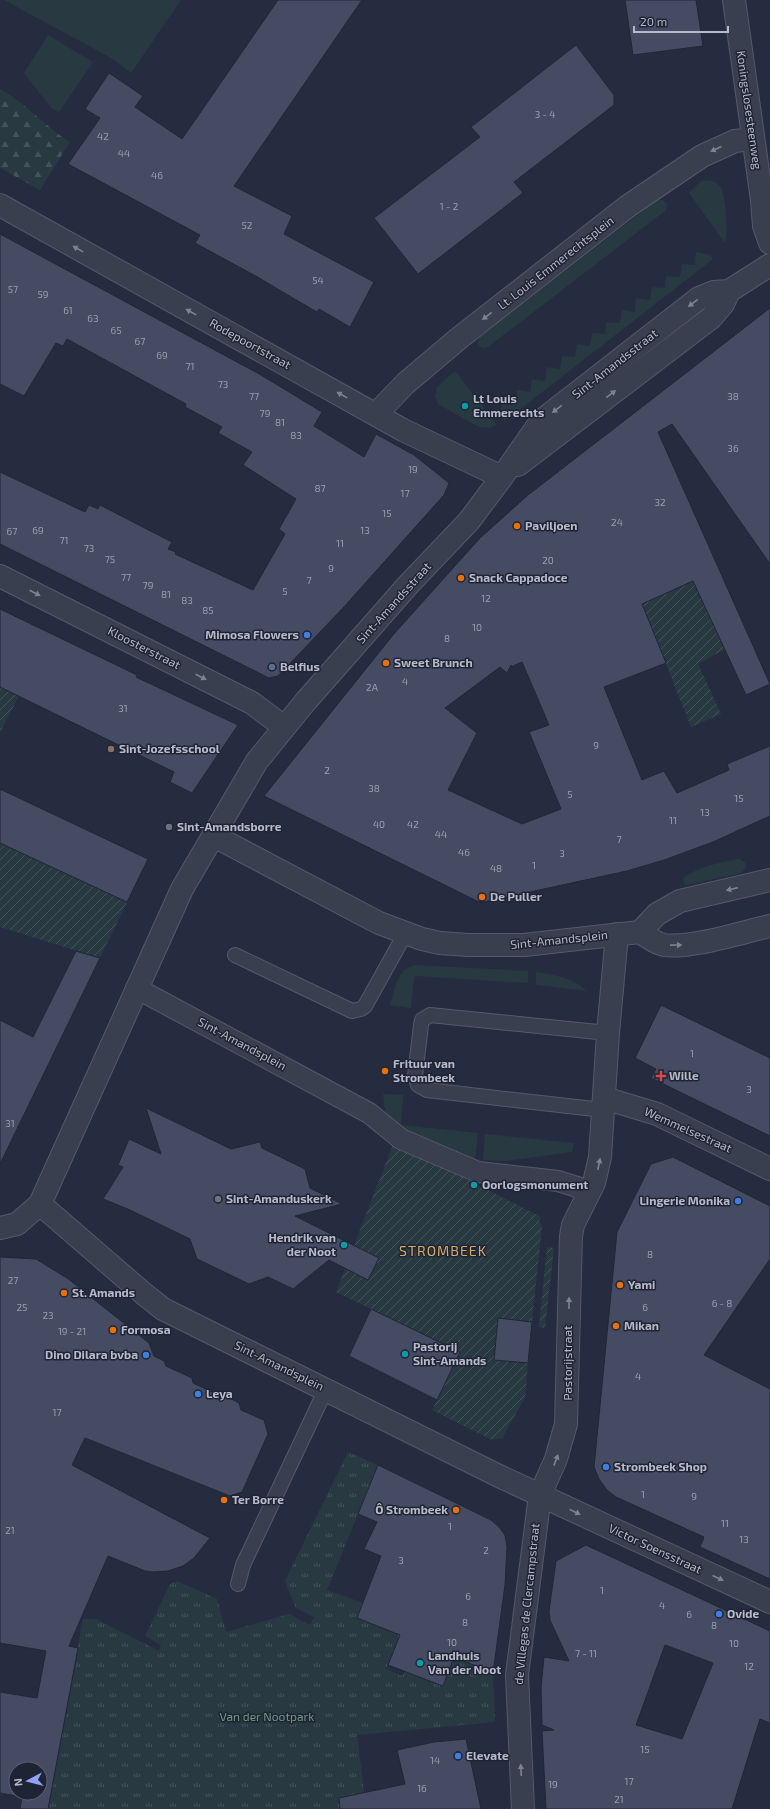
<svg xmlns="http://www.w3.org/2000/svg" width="770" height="1809" font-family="'Exo 2',sans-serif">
	<defs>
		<pattern id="forest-firs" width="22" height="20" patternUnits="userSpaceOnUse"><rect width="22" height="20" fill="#283941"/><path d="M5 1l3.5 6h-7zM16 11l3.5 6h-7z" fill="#45545b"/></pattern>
		<pattern id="park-tufts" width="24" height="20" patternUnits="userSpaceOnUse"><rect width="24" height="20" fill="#283941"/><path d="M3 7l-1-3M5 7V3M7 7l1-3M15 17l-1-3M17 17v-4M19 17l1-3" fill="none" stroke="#45545b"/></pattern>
		<pattern id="garden-furrows" width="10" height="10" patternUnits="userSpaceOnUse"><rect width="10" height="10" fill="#283941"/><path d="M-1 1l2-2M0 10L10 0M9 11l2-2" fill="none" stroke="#45545b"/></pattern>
	</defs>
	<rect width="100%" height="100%" fill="#262c40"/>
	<path fill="#283941" d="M4 0H181L131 73 113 59Z
		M48 35 93 62 59 112 52 109 24 73Z
		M709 180C713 181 717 183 720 186 726 194 728 234 725 243L689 193 701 181Z
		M657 200H662L666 202 667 206 665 211 488 347 484 348 479 346 478 341 481 336Z
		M696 252 710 255 713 259 505 421 500 415 502 402 516 403 517 390 530 392 532 379 545 381 547 367 560 369 562 356 575 357 577 344 590 346 592 333 605 334 606 322 620 323 622 310 635 312 636 298 650 300 652 287 665 288 666 276 680 277 682 264 695 265Z
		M455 371 497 425 489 428 479 427 438 404 435 396 437 387Z
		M739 859 745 862 746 868 741 873 687 885 684 884 683 878C698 867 720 862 739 859Z
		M416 965 528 971V983L416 976 414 977 411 1008 390 1005C395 989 397 968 416 965Z
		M536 972C555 975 572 977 587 991L536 985Z
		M383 1094 403 1095 401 1125 478 1133 475 1160 401 1133 386 1118Z
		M485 1134 574 1143 572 1152 507 1161 483 1160Z"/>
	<path fill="url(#forest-firs)" d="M0 89C26 103 45 127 70 142L40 190 0 168Z"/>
	<path fill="url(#park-tufts)" d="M348 1452 378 1465 327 1590 363 1603 357 1618 406 1638 400 1656 392 1653 386 1669 402 1676 405 1671 443 1686 454 1657 493 1673 495 1722 357 1735 366 1809H48L83 1619H96L159 1651 161 1645 145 1636 170 1584 177 1581 217 1599 226 1632 289 1614 310 1625 314 1617 296 1608 285 1581Z"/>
	<path fill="url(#garden-furrows)" d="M693 579 725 649 698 664 721 714 691 727 642 604Z
		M0 687 19 696 0 732Z
		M0 843 127 902 100 958 0 927Z
		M394 1142 541 1217 539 1221 542 1226 532 1322 498 1318 494 1359 528 1363 525 1398 502 1438 494 1440 490 1439 432 1410 460 1352 336 1292Z
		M547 1247 554 1248 545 1328 539 1327Z"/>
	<path fill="#454b62" stroke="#212637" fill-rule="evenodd" d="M278 0H362L234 186 292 216 284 234 374 282 350 327 319 309 317 312 291 297 261 279 195 243 200 235 68 164 100 118 85 109 109 73 143 96 135 107 182 139Z
		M625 0H696L703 46 633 55Z
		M576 45 614 95V105L514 182 523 193 418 274 374 218 480 137 471 127Z
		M0 234 261 375 322 412 314 426 364 457 376 434 414 455 449 483 444 495 343 608 278 676 269 678 0 544V472L85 512 89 505 98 509 100 505 172 542 168 549 176 552 175 554 253 590 285 534 279 529 296 499 243 465 252 452 218 433 222 427 185 407 186 404 67 339 63 346 56 343 24 396 0 384Z
		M770 308V564L672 424 658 432 770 684 746 695 693 581 642 604 666 663 604 687 642 780 664 771 677 793 729 770 727 764 770 746V816L713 842 664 860 627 871 484 902 477 901 264 796 393 635 480 538 528 495ZM522 662 549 725 529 732 561 809 522 824 448 790 477 733 445 708 500 667 507 673 511 665V667Z
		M0 609 137 675 136 677 238 725 192 793 170 782 174 772 0 687Z
		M0 789 148 859 127 902 0 843Z
		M76 951 100 958 0 1164V1020L33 1037Z
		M661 1005 770 1058V1136L651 1078 656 1069 635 1058Z
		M146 1108 231 1149 260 1142 262 1148 305 1169 310 1188 342 1204 295 1216 379 1258 368 1280 329 1260 293 1289 268 1277 249 1284 197 1259 190 1239 130 1210 103 1199 123 1167 118 1165 129 1139 161 1154Z
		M673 1157 770 1206V1259L704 1355 770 1389V1579L700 1547 704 1537 616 1497 607 1490 599 1479 594 1467 617 1232 651 1164Z
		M0 1257 36 1259 67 1278 149 1343 154 1356 164 1361 166 1366 192 1378 193 1383 221 1396 224 1395 239 1403 241 1410 264 1420 268 1434 242 1492 230 1496 85 1438 72 1465 210 1538 194 1558 183 1566 168 1571 153 1572 145 1571 108 1556 69 1646 78 1648 48 1809H20L22 1797 0 1793V1692L37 1698 46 1651 0 1643ZM16 1769H40V1793H16Z
		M371 1309 460 1352 437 1400 349 1356Z
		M498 1318 532 1322 528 1363 494 1360Z
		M378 1465 491 1520 499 1527 505 1535 507 1547 505 1585 493 1673 454 1657 443 1686 388 1665 400 1635 357 1618 381 1556 364 1549 377 1522 358 1514Z
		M586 1545 770 1631V1723L760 1719 732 1809H546L542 1731 554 1730 542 1725 541 1687 544 1657 569 1661 550 1620 549 1611 556 1561ZM665 1645 713 1663 682 1739 636 1725Z
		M466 1739 481 1809H340L339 1798 405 1784 397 1750 434 1742Z"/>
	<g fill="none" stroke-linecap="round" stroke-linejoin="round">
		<defs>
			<path id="service" d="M235 955 352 1011 361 1009 365 1006 405 934
				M603 1110 427 1090 418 1085 415 1076 421 1025 422 1020 430 1015 608 1033
				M238 1584 243 1565 326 1389"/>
			<path id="pedestrian" d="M136 988 369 1113 401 1139 478 1172 558 1181 590 1191"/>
			<path id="minor" d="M734 0 762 200 764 226 770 243
				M0 205 403 430 502 477
				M376 414 406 383 458 339 628 206 702 156 735 141 753 139
				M518 465 711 318 723 304 729 291
				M0 576 252 703 284 727
				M214 836 379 923 422 939 440 943 468 945H524L640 932
				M640 932 657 914 680 901 770 880
				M640 932C648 937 655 943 664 945 690 949 743 932 770 926
				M604 1098 657 1114 770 1169
				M40 1204 144 1294 163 1309 175 1315 499 1476 770 1602
				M0 1228 17 1224 40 1204 182 889 257 761 306 701 408 585 469 521 502 477 541 421 699 298 714 292 729 291 770 265
				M523 1809 517 1675 540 1495 556 1459 566 1424 571 1236 573 1225 594 1183 600 1157 608 1033 617 934"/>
		</defs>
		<use href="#service" stroke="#555a6a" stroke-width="16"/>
		<use href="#pedestrian" stroke="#555a6a" stroke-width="22"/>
		<use href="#minor" stroke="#555a6a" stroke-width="24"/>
		<use href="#service" stroke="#3a3f50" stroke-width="14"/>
		<use href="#pedestrian" stroke="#3a3f50" stroke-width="20"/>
		<use href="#minor" stroke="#3a3f50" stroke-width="22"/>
	</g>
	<defs><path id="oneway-solid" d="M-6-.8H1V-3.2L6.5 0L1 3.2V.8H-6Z"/></defs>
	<g fill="#7e8393">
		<use href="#oneway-solid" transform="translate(716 149) rotate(155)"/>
		<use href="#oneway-solid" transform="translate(78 249) rotate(-151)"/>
		<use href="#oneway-solid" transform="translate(693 303) rotate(142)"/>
		<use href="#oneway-solid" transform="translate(191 312) rotate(-151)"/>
		<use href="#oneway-solid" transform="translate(487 316) rotate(142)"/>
		<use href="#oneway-solid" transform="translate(611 394) rotate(-37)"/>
		<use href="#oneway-solid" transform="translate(342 395) rotate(-151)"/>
		<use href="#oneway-solid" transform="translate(557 409) rotate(142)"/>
		<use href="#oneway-solid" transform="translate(35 593) rotate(27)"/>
		<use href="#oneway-solid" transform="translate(201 677) rotate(27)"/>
		<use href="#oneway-solid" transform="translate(732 889) rotate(167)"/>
		<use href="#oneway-solid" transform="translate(676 945) rotate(-1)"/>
		<use href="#oneway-solid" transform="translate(599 1164) rotate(-79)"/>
		<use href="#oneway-solid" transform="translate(569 1303) rotate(-90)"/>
		<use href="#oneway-solid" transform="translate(556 1460) rotate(-69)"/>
		<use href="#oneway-solid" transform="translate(575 1512) rotate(26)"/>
		<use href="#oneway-solid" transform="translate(718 1578) rotate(25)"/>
		<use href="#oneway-solid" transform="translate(521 1770) rotate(-93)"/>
	</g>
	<g fill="#0f9aa8" stroke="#1f2435" stroke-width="1.5">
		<circle cx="465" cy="406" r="4"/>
		<circle cx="474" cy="1185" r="4"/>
		<circle cx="344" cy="1245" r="4"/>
		<circle cx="405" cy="1354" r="4"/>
		<circle cx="420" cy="1663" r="4"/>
	</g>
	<g fill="#e8710a" stroke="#1f2435" stroke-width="1.5">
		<circle cx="517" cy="526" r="4"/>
		<circle cx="461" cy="578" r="4"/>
		<circle cx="386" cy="663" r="4"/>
		<circle cx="482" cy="897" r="4"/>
		<circle cx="385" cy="1071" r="4"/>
		<circle cx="620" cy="1285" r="4"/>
		<circle cx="64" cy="1293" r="4"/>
		<circle cx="616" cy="1326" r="4"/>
		<circle cx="113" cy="1330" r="4"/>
		<circle cx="224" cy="1500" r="4"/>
		<circle cx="456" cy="1510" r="4"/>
	</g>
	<g fill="#3f7fe0" stroke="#1f2435" stroke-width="1.5">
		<circle cx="307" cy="635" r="4"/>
		<circle cx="738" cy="1201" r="4"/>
		<circle cx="146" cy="1355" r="4"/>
		<circle cx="198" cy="1394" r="4"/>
		<circle cx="606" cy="1467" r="4"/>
		<circle cx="719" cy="1614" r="4"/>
		<circle cx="458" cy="1756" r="4"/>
	</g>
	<circle fill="#5c6f8a" stroke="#1f2435" stroke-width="1.5" cx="272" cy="667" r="4"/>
	<circle fill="#8d6e63" stroke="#1f2435" stroke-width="1.5" cx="111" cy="749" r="4"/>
	<g fill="#6b7280" stroke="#1f2435" stroke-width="1.5">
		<circle cx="169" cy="827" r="4"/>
		<circle cx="218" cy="1199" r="4"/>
	</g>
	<path fill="#e0444e" stroke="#1f2435" stroke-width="1.5" d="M659 1070h4v4h4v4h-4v4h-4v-4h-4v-4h4z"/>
	<g text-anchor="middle" stroke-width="3" stroke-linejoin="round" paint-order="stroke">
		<g font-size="10" fill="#9a9eb0">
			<text x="545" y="118">3 - 4</text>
			<text x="103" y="140">42</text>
			<text x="124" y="157">44</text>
			<text x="157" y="179">46</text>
			<text x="449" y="210">1 - 2</text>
			<text x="247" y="229">52</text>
			<text x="318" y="284">54</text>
			<text x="13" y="293">57</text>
			<text x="43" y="298">59</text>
			<text x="68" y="314">61</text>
			<text x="93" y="322">63</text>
			<text x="116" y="334">65</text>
			<text x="140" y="345">67</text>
			<text x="162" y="359">69</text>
			<text x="190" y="370">71</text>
			<text x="223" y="388">73</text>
			<text x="254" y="400">77</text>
			<text x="733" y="400">38</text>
			<text x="265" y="417">79</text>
			<text x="280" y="426">81</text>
			<text x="296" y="439">83</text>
			<text x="733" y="452">36</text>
			<text x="413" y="473">19</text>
			<text x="320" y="492">87</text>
			<text x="405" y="497">17</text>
			<text x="660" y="506">32</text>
			<text x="387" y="517">15</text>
			<text x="617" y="526">24</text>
			<text x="38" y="534">69</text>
			<text x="365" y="534">13</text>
			<text x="12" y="535">67</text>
			<text x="64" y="544">71</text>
			<text x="340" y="547">11</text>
			<text x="89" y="552">73</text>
			<text x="110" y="563">75</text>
			<text x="548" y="564">20</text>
			<text x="331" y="572">9</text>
			<text x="126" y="581">77</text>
			<text x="309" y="584">7</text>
			<text x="148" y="589">79</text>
			<text x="285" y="595">5</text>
			<text x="166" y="598">81</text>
			<text x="486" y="602">12</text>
			<text x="187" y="604">83</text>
			<text x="208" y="614">85</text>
			<text x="477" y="631">10</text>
			<text x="447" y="642">8</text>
			<text x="405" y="685">4</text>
			<text x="372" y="691">2A</text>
			<text x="123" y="712">31</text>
			<text x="596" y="749">9</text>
			<text x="327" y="774">2</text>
			<text x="374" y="792">38</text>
			<text x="570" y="798">5</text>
			<text x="739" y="802">15</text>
			<text x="705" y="816">13</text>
			<text x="673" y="824">11</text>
			<text x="379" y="828">40</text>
			<text x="413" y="828">42</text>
			<text x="441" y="838">44</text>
			<text x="619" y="843">7</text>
			<text x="464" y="856">46</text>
			<text x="562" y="857">3</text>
			<text x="534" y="869">1</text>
			<text x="496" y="872">48</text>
			<text x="692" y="1057">1</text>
			<text x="749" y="1093">3</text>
			<text x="10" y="1127">31</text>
			<text x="650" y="1258">8</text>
			<text x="13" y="1284">27</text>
			<text x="722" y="1307">6 - 8</text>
			<text x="22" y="1311">25</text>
			<text x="645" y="1311">6</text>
			<text x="48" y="1319">23</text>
			<text x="72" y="1335">19 - 21</text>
			<text x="638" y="1380">4</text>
			<text x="57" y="1416">17</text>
			<text x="643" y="1498">1</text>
			<text x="694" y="1500">9</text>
			<text x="725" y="1527">11</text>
			<text x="450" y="1530">1</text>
			<text x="10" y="1534">21</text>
			<text x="744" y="1543">13</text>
			<text x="486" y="1554">2</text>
			<text x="401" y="1564">3</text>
			<text x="602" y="1594">1</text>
			<text x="468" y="1600">6</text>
			<text x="662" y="1609">4</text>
			<text x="689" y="1618">6</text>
			<text x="465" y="1626">8</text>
			<text x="714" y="1629">8</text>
			<text x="452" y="1646">10</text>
			<text x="734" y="1647">10</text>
			<text x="586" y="1657">7 - 11</text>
			<text x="749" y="1670">12</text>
			<text x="645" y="1753">15</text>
			<text x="435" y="1764">14</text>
			<text x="629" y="1785">17</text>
			<text x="553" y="1788">19</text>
			<text x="422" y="1792">16</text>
			<text x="619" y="1803">21</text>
		</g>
		<g font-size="12" fill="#b6baca" stroke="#1f2435">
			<text transform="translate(749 110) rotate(82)" y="4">Koningslosesteenweg</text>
			<text transform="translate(556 263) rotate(-38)" y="4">Lt. Louis Emmerechtsplein</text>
			<text transform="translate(250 344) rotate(29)" y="4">Rodepoortstraat</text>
			<text transform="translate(615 364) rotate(-38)" y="4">Sint-Amandsstraat</text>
			<text transform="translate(394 603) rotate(-48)" y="4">Sint-Amandsstraat</text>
			<text transform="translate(144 648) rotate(27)" y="4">Kloosterstraat</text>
			<text transform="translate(559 940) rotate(-6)" y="4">Sint-Amandsplein</text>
			<text transform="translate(242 1044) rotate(28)" y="4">Sint-Amandsplein</text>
			<text transform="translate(688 1130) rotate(24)" y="4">Wemmelsestraat</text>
			<text transform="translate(568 1363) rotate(-90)" y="4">Pastorijstraat</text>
			<text transform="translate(279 1366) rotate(26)" y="4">Sint-Amandsplein</text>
			<text transform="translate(655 1549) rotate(25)" y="4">Victor Soensstraat</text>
			<text transform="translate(527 1604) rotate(-84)" y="4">de Villegas de Clercampstraat</text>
		</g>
		<g font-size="12" font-weight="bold" fill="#b6baca" stroke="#1f2435" text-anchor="start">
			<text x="473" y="403">Lt Louis<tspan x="473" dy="14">Emmerechts</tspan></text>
			<text x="525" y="530">Paviljoen</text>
			<text x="469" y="582">Snack Cappadoce</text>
			<text x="299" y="639" text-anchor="end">Mimosa Flowers</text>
			<text x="394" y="667">Sweet Brunch</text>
			<text x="280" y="671">Belfius</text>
			<text x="119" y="753">Sint-Jozefsschool</text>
			<text x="177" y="831">Sint-Amandsborre</text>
			<text x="490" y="901">De Puller</text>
			<text x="393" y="1068">Frituur van<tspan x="393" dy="14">Strombeek</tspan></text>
			<text x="669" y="1080">Wille</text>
			<text x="482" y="1189">Oorlogsmonument</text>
			<text x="226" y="1203">Sint-Amanduskerk</text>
			<text x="730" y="1205" text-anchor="end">Lingerie Monika</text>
			<text x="336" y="1242" text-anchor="end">Hendrik van<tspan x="336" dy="14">der Noot</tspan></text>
			<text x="628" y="1289">Yami</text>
			<text x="72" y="1297">St. Amands</text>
			<text x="624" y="1330">Mikan</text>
			<text x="121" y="1334">Formosa</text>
			<text x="413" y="1351">Pastorij<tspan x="413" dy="14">Sint-Amands</tspan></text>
			<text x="138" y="1359" text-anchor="end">Dino Dilara bvba</text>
			<text x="206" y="1398">Leya</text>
			<text x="614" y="1471">Strombeek Shop</text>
			<text x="232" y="1504">Ter Borre</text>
			<text x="448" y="1514" text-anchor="end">Ô Strombeek</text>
			<text x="727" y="1618">Ovide</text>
			<text x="428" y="1660">Landhuis<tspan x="428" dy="14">Van der Noot</tspan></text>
			<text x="466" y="1760">Elevate</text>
		</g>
		<g font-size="12" fill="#6e9b81" stroke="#1f2435">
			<text x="267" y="1721">Van der Nootpark</text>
		</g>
		<g font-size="14" letter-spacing="1" fill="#d5ac67" stroke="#1f2435">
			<text x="443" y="1256">STROMBEEK</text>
		</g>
	</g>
	<g transform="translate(28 1781) rotate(263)"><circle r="19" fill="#1f2435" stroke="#5b6071"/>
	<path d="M0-3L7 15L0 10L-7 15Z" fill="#8fa3f7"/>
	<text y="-6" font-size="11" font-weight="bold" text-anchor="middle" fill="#b6baca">N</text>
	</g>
	<path d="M634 26v6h94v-6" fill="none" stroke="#b6baca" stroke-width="2"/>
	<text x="640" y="26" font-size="12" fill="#b6baca" stroke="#1f2435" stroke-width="3" paint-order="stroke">20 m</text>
</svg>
